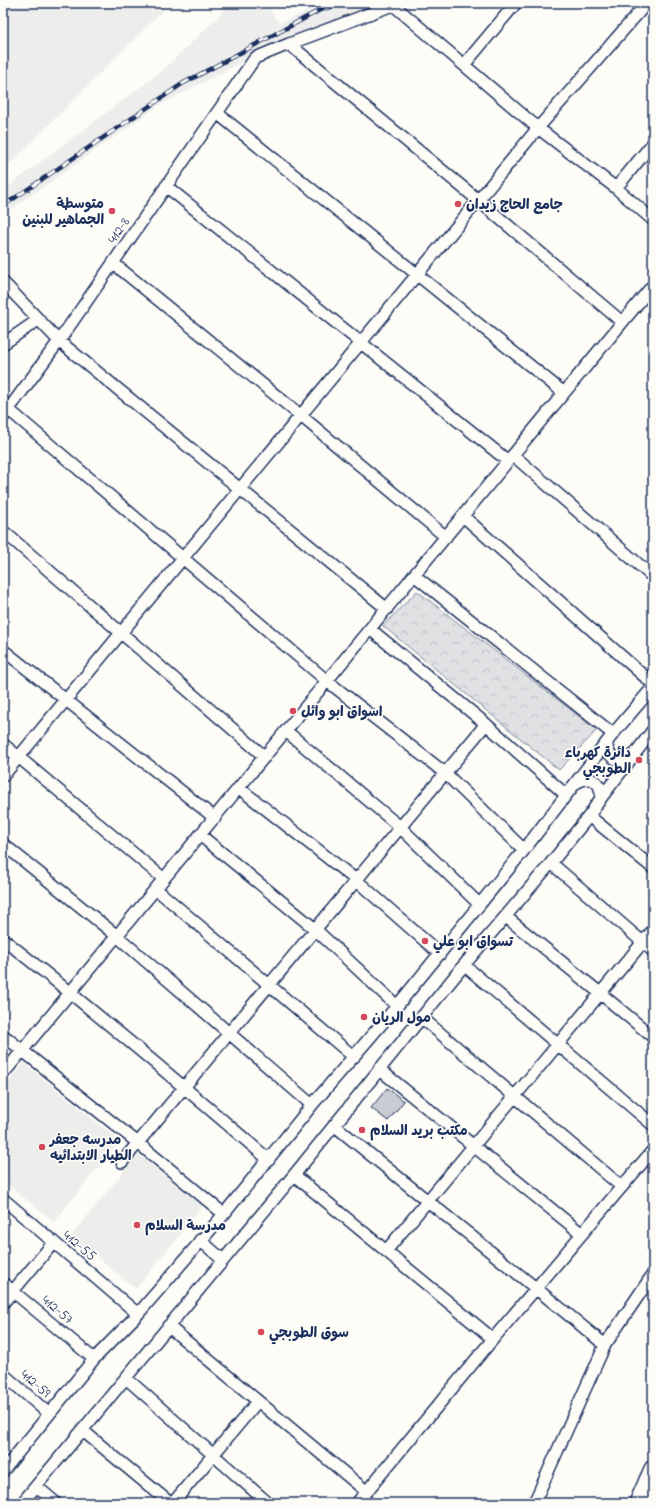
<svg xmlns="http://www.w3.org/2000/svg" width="656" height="1506" font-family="'Indie Flower','Playpen Sans Arabic',sans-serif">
	<defs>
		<pattern id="park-crowns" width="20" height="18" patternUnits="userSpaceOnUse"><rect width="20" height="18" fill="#e0e1e3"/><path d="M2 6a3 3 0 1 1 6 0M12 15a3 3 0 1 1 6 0" fill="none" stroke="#c0c1c5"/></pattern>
	</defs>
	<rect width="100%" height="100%" fill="#fdfcf7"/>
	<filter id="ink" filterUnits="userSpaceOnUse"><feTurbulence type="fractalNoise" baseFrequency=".025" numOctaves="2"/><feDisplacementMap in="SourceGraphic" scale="8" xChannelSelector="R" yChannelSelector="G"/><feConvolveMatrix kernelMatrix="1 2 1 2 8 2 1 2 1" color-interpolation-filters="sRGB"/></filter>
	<g filter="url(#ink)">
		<path fill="#edeeec" d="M3 3H170L16 158 3 169Z
			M232 3H276L270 11 279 23 328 3H378L279 43 160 105 3 215V190L162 71Z
			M24 1063 120 1141 54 1222 3 1181V1089Z
			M138 1154 203 1206 136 1289 71 1236Z"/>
		<path fill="url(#park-crowns)" stroke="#7e88a0" d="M417 591 597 730 559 770 383 626Z"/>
		<path fill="#c9ccd3" stroke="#1b2f5e" d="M387 1088 404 1101 388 1121 371 1108Z"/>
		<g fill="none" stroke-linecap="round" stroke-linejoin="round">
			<defs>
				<path id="minor" d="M391 3 538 128 616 188 653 220
					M289 44 478 200 622 322
					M464 65 516 3
					M217 113 564 393
					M166 186 508 461
					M616 188 653 143
					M113 263 300 415 446 537
					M3 282 59 341 387 609
					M3 344 38 320
					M8 409 327 681 445 773 524 850
					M3 417 59 341 255 58 289 44 398 3
					M513 455 653 577
					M463 516 653 684
					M3 531 265 757
					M414 575 613 734
					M370 629 486 724 566 795
					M3 650 215 818
					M286 731 400 827 479 904
					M607 742C606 757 619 766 632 756
					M3 744 164 879
					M3 776 538 128 647 3
					M576 783C590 774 602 781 601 798
					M239 788 356 880 440 954
					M589 816 653 868
					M200 835 315 929 397 1006
					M3 844 117 936 312 1105
					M551 863 653 951
					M156 889 354 1057
					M506 917 600 993 653 1037
					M3 939C93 1010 181 1084 269 1160
					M464 965 653 1125
					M421 1017 622 1187
					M3 1035 138 1143 224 1214
					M379 1069 582 1234
					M3 1074 653 285
					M334 1125C424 1199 515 1270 605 1345
					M122 1162 486 724
					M294 1175 493 1339
					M3 1199 138 1314
					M200 1240 223 1260
					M386 1251 653 930
					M3 1283 94 1359
					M3 1303 54 1242
					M168 1326 367 1492
					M3 1374 49 1414
					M126 1378 268 1503
					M82 1430 170 1503
					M3 1471 94 1359 138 1314 224 1214 312 1105 397 1006 524 850 613 734 653 687
					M36 1486 56 1503
					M22 1503 294 1175 464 965 551 863 589 816 601 798 653 730
					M173 1503 258 1401
					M357 1503 493 1339 653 1150
					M534 1503 605 1345 653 1274"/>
				<path id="primary" d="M638 1503 653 1469"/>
			</defs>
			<use href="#minor" stroke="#1b2f5e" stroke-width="14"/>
			<use href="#primary" stroke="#1b2f5e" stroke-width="20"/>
			<use href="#minor" stroke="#fdfcf7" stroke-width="11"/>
			<use href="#primary" stroke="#fdfcf7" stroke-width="17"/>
			<defs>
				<path id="rail" d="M3 206 182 84 320 10 342 3"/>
			</defs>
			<use href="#rail" stroke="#1b2f5e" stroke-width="4.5"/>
			<use href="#rail" stroke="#fdfcf7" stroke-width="3" stroke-dasharray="9" stroke-linecap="butt"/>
		</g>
	</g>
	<g fill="#d1495b" stroke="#fdfcf7" stroke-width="1.5">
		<circle cx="458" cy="204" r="4"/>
		<circle cx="112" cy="211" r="4"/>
		<circle cx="293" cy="711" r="4"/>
		<circle cx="639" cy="760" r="4"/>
		<circle cx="425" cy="941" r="4"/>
		<circle cx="364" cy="1017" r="4"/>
		<circle cx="362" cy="1130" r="4"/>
		<circle cx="42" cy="1147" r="4"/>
		<circle cx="137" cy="1225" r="4"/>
		<circle cx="261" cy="1332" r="4"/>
	</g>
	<g text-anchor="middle" stroke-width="3.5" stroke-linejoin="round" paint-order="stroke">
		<g font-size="14" font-weight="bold" fill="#1b2f5e" stroke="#fdfcf7" text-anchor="start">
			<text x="104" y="208" text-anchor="end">متوسطة<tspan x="104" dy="16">الجماهير للبنين</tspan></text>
			<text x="466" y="209">جامع الحاج زيدان</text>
			<text x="301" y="716">اسواق ابو وائل</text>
			<text x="631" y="757" text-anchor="end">دائرة كهرباء<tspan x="631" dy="16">الطوبجي</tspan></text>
			<text x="433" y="946">تسواق ابو علي</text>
			<text x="372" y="1022">مول الريان</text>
			<text x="370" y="1135">مكتب بريد السلام</text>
			<text x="50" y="1144">مدرسه جعفر<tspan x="50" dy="16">الطيار الابتدائيه</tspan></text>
			<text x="145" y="1230">مدرسة السلام</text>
			<text x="269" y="1337">سوق الطوبجي</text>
		</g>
		<g font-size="14" fill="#1b2f5e" stroke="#fdfcf7">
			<text transform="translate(118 230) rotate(-55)" y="5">412-8</text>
			<text transform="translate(80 1245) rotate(40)" y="5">412-55</text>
			<text transform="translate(58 1309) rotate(40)" y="5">412-57</text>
			<text transform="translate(36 1383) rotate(41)" y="5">412-59</text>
		</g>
	</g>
	<rect width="656" height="1506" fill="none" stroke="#fdfcf7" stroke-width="16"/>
	<rect x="8" y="8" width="640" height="1490" fill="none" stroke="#1b2f5e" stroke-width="1.5" filter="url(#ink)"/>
</svg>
